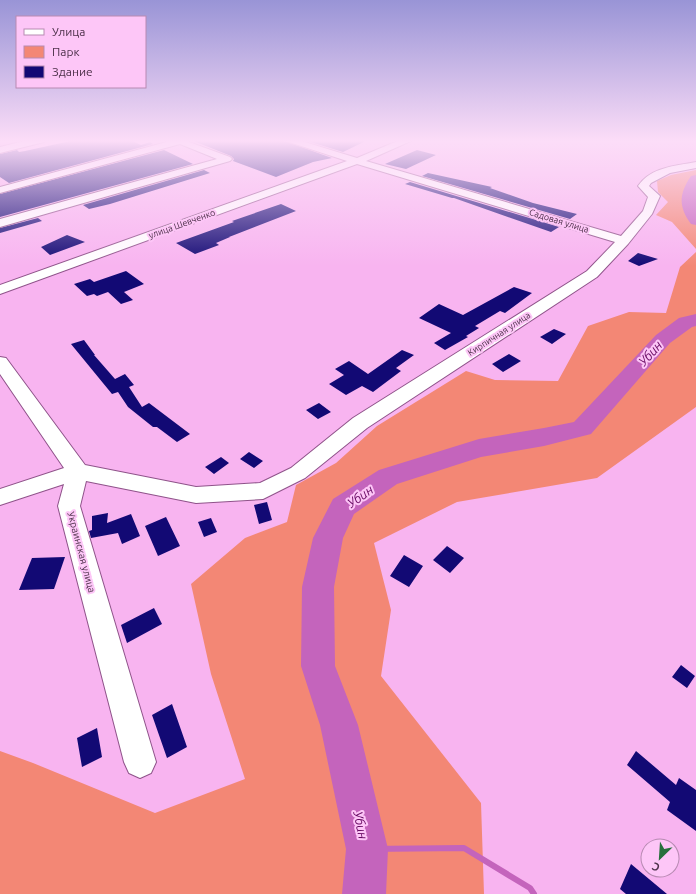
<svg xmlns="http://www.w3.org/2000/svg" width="696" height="894" font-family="Ubuntu,sans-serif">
	<rect width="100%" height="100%" fill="#f8b4f0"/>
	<path fill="#f38775" d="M696 170V249L672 222 656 215 668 202 658 192 657 181 671 175Z
		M696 252V407L597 478 457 502 374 543 391 610 381 676 481 803 484 894H0V751L33 763 155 813 245 779 211 674 191 584 245 538 287 522 296 485 336 463 377 426 466 371 495 380 558 381 588 326 629 312 666 313 680 267Z"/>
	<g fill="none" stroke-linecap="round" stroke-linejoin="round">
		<path stroke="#c464bc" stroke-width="6" d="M367 849 464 848 530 888 534 894"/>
		<path fill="#c464bc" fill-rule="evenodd" d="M696 175V225L691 224C678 206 679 194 691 176Z
			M696 314V326L692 327 670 343 591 434 544 446 481 457 397 484 354 514 343 538 334 587 335 666 358 725 388 849 386 894H342L346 849 320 725 301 666 302 587 313 538 333 499 379 470 479 439 544 428 574 422 656 335 679 318Z"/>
	</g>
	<path fill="#120974" d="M75 140H130L141 145 150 142 153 144 9 183 0 177V154L17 150 19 152 25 151Z
		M191 140H282L332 158 313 162 276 177 233 161 234 159 231 156Z
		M304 140H368L343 152Z
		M164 150 193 164 0 217V194Z
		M417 150 436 155 406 169 385 164Z
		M204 170 210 173 110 204 89 209 83 205Z
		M428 173 492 187 490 188 533 203 577 214 570 219 422 176Z
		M410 182 559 227 551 232 454 198H452L405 184Z
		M281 204 296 211 229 237H230L216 243 219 245 195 254 176 243 234 222 232 221Z
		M38 218 42 221 0 233V228Z
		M67 235 85 242 50 255 41 247Z
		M638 253 658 259 639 266 628 261Z
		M126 271 144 284 124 292 133 300 121 304 108 292 97 296 94 294 87 296 74 284 90 279 94 282Z
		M514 287 532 293 505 313 500 311 475 326 479 328 466 336 468 337 445 350 434 343 451 333 419 318 439 304 463 315Z
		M554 329 566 334 552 344 540 337Z
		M84 340 95 355H94L115 379 125 374 134 385 129 387 142 407 149 403 190 434 177 442 157 427H153L128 407 118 392 112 394 71 344Z
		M402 350 414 355 396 368 401 371 373 392 362 386 346 395 329 384 344 375 335 369 349 361 368 374Z
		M509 354 521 361 503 372 492 364Z
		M319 403 331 412 318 419 306 410Z
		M249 452 263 461 254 468 240 459Z
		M221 457 229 463 214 474 205 467Z
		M267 502 272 520 259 524 254 505Z
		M108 513 107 523 131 514 140 536 122 544 118 533 91 538 89 531 92 530V516Z
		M166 517 180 546 158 556 145 526Z
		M211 518 217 532 204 537 198 522Z
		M447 546 464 558 450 573 433 560Z
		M404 555 423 566 409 587 390 576Z
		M65 557 54 589 19 590 32 558Z
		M154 608 162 624 127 643 121 625Z
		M681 665 695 676 687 688 672 677Z
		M172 704 187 747 167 758 152 715Z
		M97 728 102 757 82 767 77 738Z
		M636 751 676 785 679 778 696 790V831L667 810 670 802 627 765Z
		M631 864 667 894H626L620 889Z"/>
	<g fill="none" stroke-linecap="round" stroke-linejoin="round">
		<defs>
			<path id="minor" d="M28 140H45L44 142 0 153V147Z
				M174 140H190L189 142 230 157 232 159 230 161 0 227V219L217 159 180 144 0 193V187Z
				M283 140H298L357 158 400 140H413L366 161 621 236 643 211 648 197 638 186C651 167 675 166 696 162V168L670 173 651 183 649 186 660 196 652 214 628 244 597 277 367 428 305 478 263 499 196 503 86 481 80 506 156 762 151 773 140 778 129 773 124 762 58 506 64 484 0 505V489L64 468 0 374V357L6 358 85 465 196 487 260 483 291 468 353 418 587 271 615 242 357 164 0 294V285L347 161Z"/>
		</defs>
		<use href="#minor" stroke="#8f538a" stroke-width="2"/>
		<use href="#minor" fill="#fff" fill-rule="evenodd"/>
	</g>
	<linearGradient id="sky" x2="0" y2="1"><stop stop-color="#9994d6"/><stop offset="0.53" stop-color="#fcddf8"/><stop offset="1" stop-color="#fcddf8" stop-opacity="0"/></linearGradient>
	<rect width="696" height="266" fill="url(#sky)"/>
	<g text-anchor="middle" stroke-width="4" stroke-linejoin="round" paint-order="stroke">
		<g font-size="9" fill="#4d314a" stroke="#fdc6f7">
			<text transform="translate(559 221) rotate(17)" y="3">Садовая улица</text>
			<text transform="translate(182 224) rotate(-20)" y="3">улица Шевченко</text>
			<text transform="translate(499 334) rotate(-33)" y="3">Кирпичная улица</text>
		</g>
		<g font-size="10" fill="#4d314a" stroke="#fdc6f7">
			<text transform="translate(82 552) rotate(75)" y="4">Украинская улица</text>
		</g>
		<g font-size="13" font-style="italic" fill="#660962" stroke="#fdc6f7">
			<text transform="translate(650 353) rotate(-48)" y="5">Убин</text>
			<text transform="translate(360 496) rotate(-35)" y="5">Убин</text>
			<text transform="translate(361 825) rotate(78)" y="5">Убин</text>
		</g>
	</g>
	<rect x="16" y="16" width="130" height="72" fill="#fdc6f7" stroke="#b78ab2"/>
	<rect x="24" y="29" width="20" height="6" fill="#ffffff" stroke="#b78ab2"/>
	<text x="52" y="36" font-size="12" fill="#4d314a">Улица</text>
	<rect x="24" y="46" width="20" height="12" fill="#f38775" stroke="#b78ab2"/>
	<text x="52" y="56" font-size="12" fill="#4d314a">Парк</text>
	<rect x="24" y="66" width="20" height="12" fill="#120974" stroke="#b78ab2"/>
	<text x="52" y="76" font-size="12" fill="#4d314a">Здание</text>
	<g transform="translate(660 858) rotate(205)"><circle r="19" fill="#fdc6f7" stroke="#b78ab2"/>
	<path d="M0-3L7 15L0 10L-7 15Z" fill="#27703d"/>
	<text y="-6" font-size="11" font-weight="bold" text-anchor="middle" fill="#4d314a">С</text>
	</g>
</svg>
